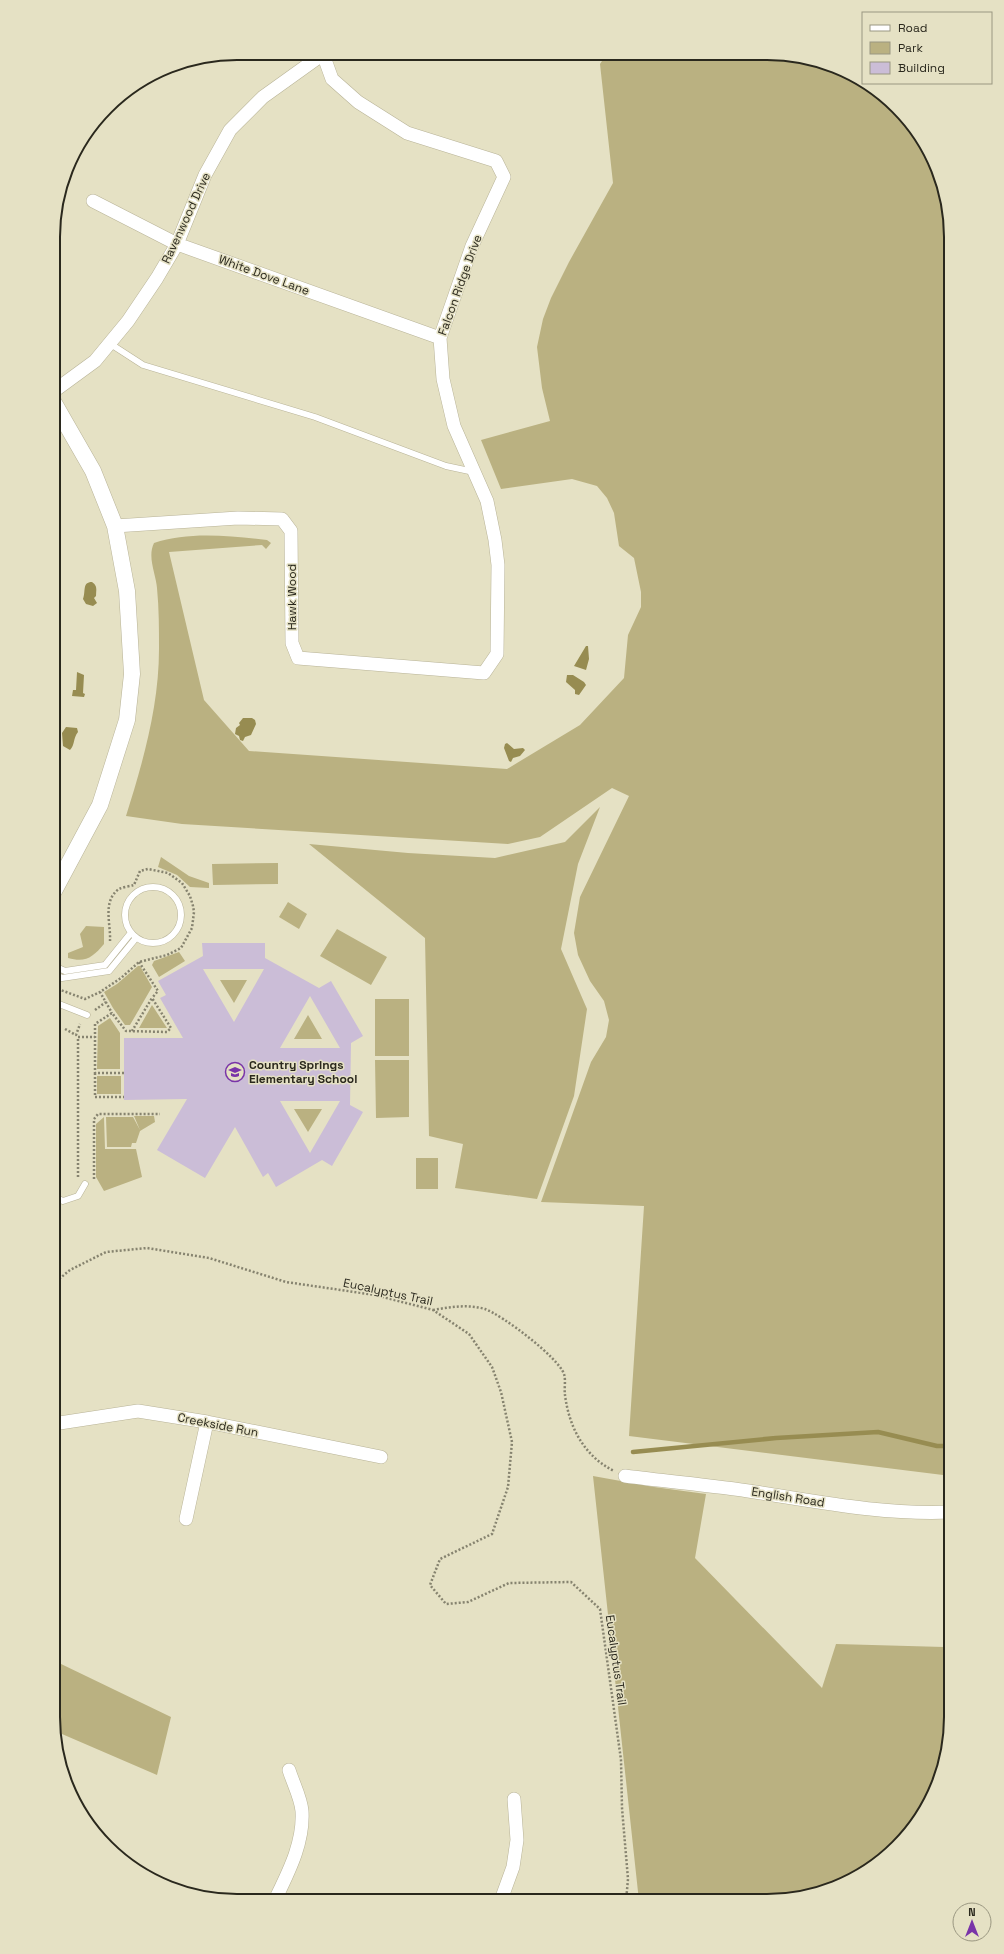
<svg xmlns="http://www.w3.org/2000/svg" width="1004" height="1954" font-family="'Space Grotesk',sans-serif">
	<rect width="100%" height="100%" fill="#e5e1c4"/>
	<path fill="#bab181" d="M606 55 803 56 849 72 889 99 920 135 941 178 951 237V1476L629 1436 644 1206 541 1202 591 1062 606 1037 609 1020 604 1001 590 981 578 955 574 933 580 897 629 796 612 788 540 837 508 844 182 824 126 816C143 762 159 706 159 649 159 629 159 608 157 588 156 574 147 557 154 543 189 531 231 536 267 540L271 543 266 549 262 545 169 552 204 700 249 751 507 769 580 725 624 678 628 635 641 607V592L634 558 619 546 614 513 607 498 597 486 572 479 501 489 481 440 550 421 542 388 537 347 543 319 551 298 569 262 613 183 600 64Z
		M600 807 578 864 561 949 587 1009 574 1096 537 1199 455 1188 463 1144 429 1136 425 938 309 844 408 853 495 858 565 842Z
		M161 857 189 876 209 883V888L190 887 177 875 158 867Z
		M278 863V884L213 885 212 864Z
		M288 902 307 914 299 929 279 917Z
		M86 926 104 927V944C93 957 86 963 68 958V953L83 947 80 934Z
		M337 929 387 957 371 985 320 956Z
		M179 952 185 961 159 977 152 965 154 961Z
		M138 966H140L152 987 130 1025H125L113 1008 104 992 117 984Z
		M220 980H247L234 1003Z
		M375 999H409V1056H375Z
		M152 1005 167 1028H139Z
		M308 1015 322 1039H294Z
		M110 1018 120 1033V1069H97L98 1026Z
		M375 1060H409V1117L376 1118Z
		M97 1076H121V1094H97Z
		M294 1109H322L308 1132Z
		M134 1116H154L155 1122 140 1131 136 1143H132L131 1147H107L106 1117H133L140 1130Z
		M104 1117 105 1149H136L142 1177 104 1191 96 1177V1124Z
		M416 1158H438V1189H416Z
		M593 1476 654 1487 706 1494 695 1558 822 1688 836 1644 944 1647 947 1519H951V1729L937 1787 913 1829 870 1870 826 1891 767 1901H639Z
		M59 1663 171 1717 157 1775 55 1731 53 1698Z"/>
	<path fill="#978c51" d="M92 582C98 586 96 590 96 596L94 598 97 603 93 606 86 604 83 599C86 591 82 582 92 582Z
		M586 646H588L589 659 586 670 574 666Z
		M77 672 84 675 83 693 85 694 84 697 72 696 73 690H76Z
		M567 675H573L584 682 586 685 579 695 575 694V690L566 682Z
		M243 718H252L255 720 256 724 251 735 245 737 243 741 240 740 239 736 235 734 236 728 240 725 239 723Z
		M66 727 77 728 78 732C73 738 75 745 70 750L63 746 62 733Z
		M507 743 514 749 523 748 525 750 520 756 513 758 511 762 509 761 504 748 505 744Z"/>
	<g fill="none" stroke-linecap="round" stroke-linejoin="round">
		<path stroke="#978c51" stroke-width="4.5" d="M633 1452 776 1438 878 1432 937 1446H951"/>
	</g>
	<path fill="#cbbdd7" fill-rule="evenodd" d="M202 943H265V958L319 988 331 981 363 1036 351 1043 350 1105 363 1112 332 1166 322 1160 276 1187 268 1173 263 1177 235 1127 205 1178 157 1150 187 1099 124 1100V1038H183L160 998 166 995 158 981 203 956ZM203 969H264L234 1022ZM310 996 340 1048H280ZM280 1101H340L310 1153Z"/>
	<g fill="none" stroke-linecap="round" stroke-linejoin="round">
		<defs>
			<path id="service" d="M109 343 143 365 315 417 446 466 474 472
				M125 915a28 28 0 1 1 56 0a28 28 0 1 1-56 0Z
				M54 966 65 971 105 965 130 934
				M54 974 62 978 109 971 136 938
				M54 1002 87 1015
				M54 1197 63 1201 78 1196 85 1184"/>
			<path id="minor" d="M93 201 177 244 440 338
				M54 391 95 361 128 321 157 278 177 244 205 175 230 130 263 97 323 54
				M115 526 238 518 282 519 291 531 292 643 298 658 484 673 497 654 498 565 495 540 487 501 454 426 443 379 440 338 472 246 504 177 496 161 407 133 358 102 332 79 323 54
				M53 1424 138 1411 207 1422 381 1457
				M625 1476C669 1482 712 1485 755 1492 820 1502 884 1515 951 1512
				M186 1519 207 1422
				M275 1900C288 1873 304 1843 302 1811 301 1798 293 1783 289 1770
				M501 1900 513 1867 517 1840 514 1799"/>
			<path id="tertiary" d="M54 891 100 805 127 720 132 674 127 591 115 526 93 471 54 403"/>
		</defs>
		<use href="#service" stroke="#b8b397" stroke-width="7"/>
		<use href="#minor" stroke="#b8b397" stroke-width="14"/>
		<use href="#tertiary" stroke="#b8b397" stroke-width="17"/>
		<path stroke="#86836f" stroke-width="2.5" stroke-dasharray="2 2" stroke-linecap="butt" d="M110 941C111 924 102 901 119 889 123 887 130 886 134 885L140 871 148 869 168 873 182 883 190 896 193 906 194 912 192 928 181 948 167 955 139 962 121 978 100 992 112 1013
			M139 962 158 991 152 998
			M58 989 85 999 100 992
			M95 1010 106 1002
			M65 1029 76 1035 80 1024
			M95 1073V1097H124
			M124 1073H95V1024L112 1013 126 1031 167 1032 171 1028 152 998 132 1031
			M78 1177V1037H95
			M94 1179V1119L98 1114H160
			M53 1284 70 1270 106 1252 147 1248 209 1258 286 1282 375 1295 433 1310 469 1334 492 1367 501 1392 512 1442 508 1487 492 1534 440 1559 430 1585 446 1604 468 1602 509 1583 571 1582 600 1609 621 1760 622 1808 628 1879 626 1901
			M433 1310C450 1307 468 1304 485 1309 502 1315 558 1357 564 1374 566 1380 564 1389 565 1395 569 1427 584 1456 614 1471"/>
		<use href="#service" stroke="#fff" stroke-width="6"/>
		<use href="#minor" stroke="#fff" stroke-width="13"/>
		<use href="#tertiary" stroke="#fff" stroke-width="16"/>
	</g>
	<defs>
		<symbol id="school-ring" viewBox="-11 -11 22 22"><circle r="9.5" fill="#e5e1c4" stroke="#7934a8" stroke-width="1.5"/><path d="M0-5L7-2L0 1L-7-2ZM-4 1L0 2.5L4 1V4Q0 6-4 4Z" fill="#7934a8"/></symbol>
	</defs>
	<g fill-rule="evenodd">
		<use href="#school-ring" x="224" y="1061" width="22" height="22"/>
	</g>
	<g text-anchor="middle" stroke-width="3" stroke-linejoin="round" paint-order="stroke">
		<g font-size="12" fill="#2a281d" stroke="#e5e1c4">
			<text transform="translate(186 218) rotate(-65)" y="4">Ravenwood Drive</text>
			<text transform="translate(264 275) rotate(20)" y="4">White Dove Lane</text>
			<text transform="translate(460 285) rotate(-70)" y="4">Falcon Ridge Drive</text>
			<text transform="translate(292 597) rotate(-90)" y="4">Hawk Wood</text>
			<text transform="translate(388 1292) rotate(12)" y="4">Eucalyptus Trail</text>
			<text transform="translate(218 1425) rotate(11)" y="4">Creekside Run</text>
			<text transform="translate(788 1497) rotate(9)" y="4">English Road</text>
			<text transform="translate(616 1660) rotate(82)" y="4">Eucalyptus Trail</text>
		</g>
		<g font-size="12" font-weight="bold" fill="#2a281d" stroke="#e5e1c4" text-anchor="start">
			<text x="249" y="1069">Country Springs<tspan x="249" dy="14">Elementary School</tspan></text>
		</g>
	</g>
	<path d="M0 0H1004V1954H0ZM237 60H767A177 177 0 0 1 944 237V1717A177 177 0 0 1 767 1894H237A177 177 0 0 1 60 1717V237A177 177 0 0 1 237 60Z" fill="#e5e1c4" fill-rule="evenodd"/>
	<path fill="none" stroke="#2a281d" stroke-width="2" d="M237 60H767A177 177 0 0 1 944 237V1717A177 177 0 0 1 767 1894H237A177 177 0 0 1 60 1717V237A177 177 0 0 1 237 60Z"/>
	<rect x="862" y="12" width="130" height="72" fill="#e5e1c4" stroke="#9a9781"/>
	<rect x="870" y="25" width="20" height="6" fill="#ffffff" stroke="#9a9781"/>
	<text x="898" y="32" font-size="12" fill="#2a281d">Road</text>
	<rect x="870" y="42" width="20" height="12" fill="#bab181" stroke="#9a9781"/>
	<text x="898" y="52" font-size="12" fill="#2a281d">Park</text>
	<rect x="870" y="62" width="20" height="12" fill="#cbbdd7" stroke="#9a9781"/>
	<text x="898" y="72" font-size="12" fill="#2a281d">Building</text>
	<g transform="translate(972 1922)"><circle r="19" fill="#e5e1c4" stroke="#9a9781"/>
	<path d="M0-3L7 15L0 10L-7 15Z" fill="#7934a8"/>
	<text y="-6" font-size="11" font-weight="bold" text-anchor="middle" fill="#2a281d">N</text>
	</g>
</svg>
